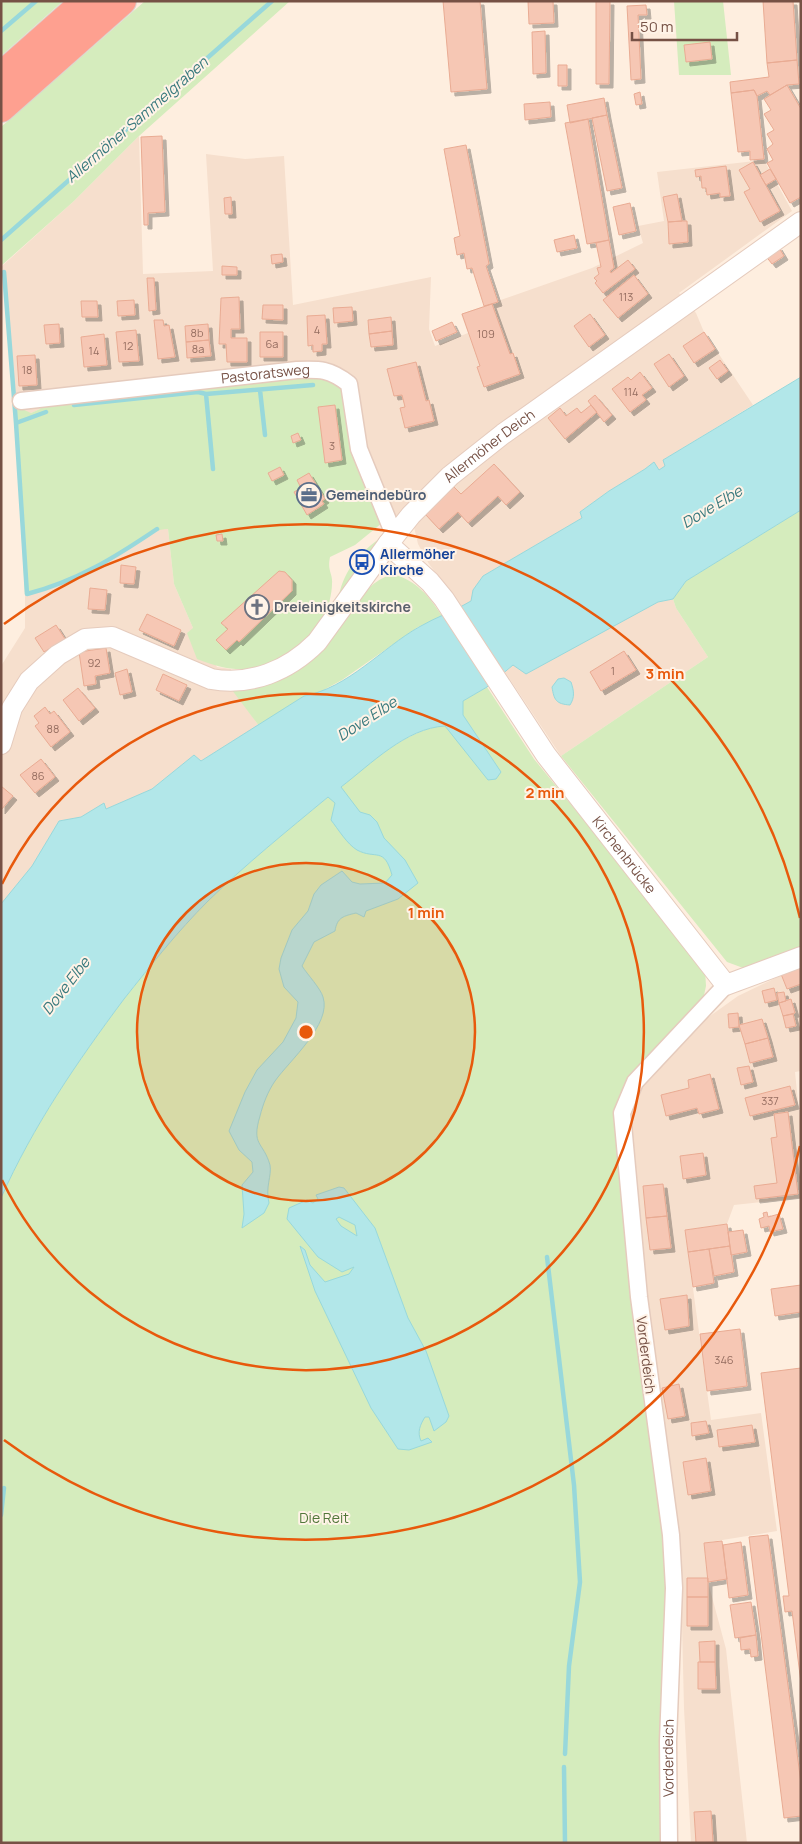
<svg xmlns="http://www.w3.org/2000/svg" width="802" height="1844" font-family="Manrope,sans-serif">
	<defs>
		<filter id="shadow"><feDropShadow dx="4" dy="4" stdDeviation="0" flood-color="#0004"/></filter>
	</defs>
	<rect width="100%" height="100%" fill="#feeedf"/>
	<path fill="#f6dfcd" d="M139 136 143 274 213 271 206 154 245 159 284 156 293 305 431 277 429 329 435 346 468 333 461 314 592 268 643 243 638 226 664 221 657 172 764 160 792 211 679 293 696 313 704 332 753 405 663 460 666 466 659 470 645 469 609 491 580 512 582 518 483 576 473 590 472 601 462 607 429 564 418 544 414 527 401 520 382 523 362 475 40 409 31 413 24 412 14 401 2 266 74 201Z
		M157 529H168L174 584 193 628 217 667 231 669 233 690 259 726 201 761 194 755 152 789 106 809 104 804 81 817 59 821 32 866 1 904V666L25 628V595L59 586 112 560Z
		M673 599 676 608 708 657 561 756 505 672 513 665 658 602Z
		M801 966V1071L795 1072 801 1131V1198L734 1205 727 1224 685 1230 711 1420 761 1413 777 1531 704 1543 708 1582 726 1649 747 1843H691L684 1708 680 1540 624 1114 636 1083 671 1044 738 996Z"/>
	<path fill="#d5ecbd" d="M1 1H63L1 56Z
		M145 1H290L139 136 74 201 1 266V127Z
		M674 1H723L731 75H679Z
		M323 375 344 388 382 523 355 545 330 557C327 572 333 573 332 584 332 593 328 610 324 618 319 628 307 639 298 646 264 673 236 675 197 659L187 633 193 628 174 584 168 529C146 529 130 550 111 560 85 576 55 589 25 595L14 401H21L22 409 31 413 40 409 44 402Z
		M801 510V951L746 969 727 962 561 756 708 657 676 608 673 599 686 581Z
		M379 539 338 601C342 573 357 555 379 539Z
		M393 574C417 581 429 596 442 616L418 627 342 680 316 694 304 696 259 726 232 690C261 682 290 678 314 658 344 634 354 585 393 574Z
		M487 687 534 759 705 969 706 986 703 1000 616 1111 664 1537 667 1588 663 1843H1V1198C33 1126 77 1062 124 999 151 965 177 932 208 901 246 864 287 831 328 797 359 771 405 729 446 725L501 772 463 715V701Z"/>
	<path fill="#b2e7e9" stroke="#98d8db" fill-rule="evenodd" d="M801 377V510L686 581 673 599 658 602 526 674 513 665 487 687 463 701V715L501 772 496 779 488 780 445 726C406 728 371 764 341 787L360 812 370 815 377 822 384 838 405 860 418 883 398 899 366 911 364 917 356 913C344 916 337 917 335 931L314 942 302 966C307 974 321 989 323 997 332 1024 289 1061 275 1081 268 1091 263 1104 260 1116 251 1146 263 1141 270 1165 272 1176 265 1187 269 1203L264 1213 242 1228 244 1214 242 1185 253 1172 252 1162 239 1150 229 1131 245 1092 257 1070 283 1042 296 1018 298 1002 284 987 279 969 281 958 292 930 308 911 314 894 321 885 342 871 352 882 360 884 385 883 392 875C384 846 376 860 357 850 347 844 338 829 331 820L335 803 328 797C287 831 246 864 208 901 177 932 151 965 124 999 77 1062 33 1126 1 1198V904L32 866 59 821 81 817 104 803 106 809 152 789 194 755 201 761 304 696C348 688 382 648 419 627 436 617 455 611 471 601L473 590 483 576 582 518 580 512 609 491 645 469 654 462 659 470 665 466 663 460Z
		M564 678 571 682C574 691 575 697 570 705 556 704 554 700 552 687L558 679Z
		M339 1187 344 1188 375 1228 408 1318 426 1351 449 1416 446 1422 434 1431 429 1417H425C420 1425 417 1432 421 1441L428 1438 432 1442 409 1450 398 1449 371 1408 315 1291 300 1246 305 1250 310 1265 325 1282 349 1274 354 1267 342 1272 318 1257 287 1219 289 1208 307 1200 313 1203 318 1199 316 1195ZM339 1217 355 1225 357 1236 341 1226 336 1219Z"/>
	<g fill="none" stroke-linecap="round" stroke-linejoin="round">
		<path stroke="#98d8db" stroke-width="4.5" d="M1 31 36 1
			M1 240 272 1
			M4 272 16 423
			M260 390 265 435
			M206 394 213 469
			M74 405 198 392 206 394 313 385
			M46 412 16 423 27 594C77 581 114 558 157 529
			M547 1257 574 1485 580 1582 569 1666 565 1754
			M1 1515 4 1488
			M564 1767 565 1843"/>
	</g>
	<path fill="#f6c7b4" stroke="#e9ab93" filter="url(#shadow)" d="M443 1H480L487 89 451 92Z
		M528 1H553L554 23 529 24Z
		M596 1H610L609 84H596Z
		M763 1H793L797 60 767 63Z
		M646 5 647 15H638L641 79 631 80 627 6Z
		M545 31 546 73 533 74 532 32Z
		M710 42 712 59 686 62 684 45Z
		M797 60 799 84 787 85 770 95 767 91 757 96 754 90 731 93 730 82 769 77 767 63Z
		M558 65H567V86H558Z
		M787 85 801 109V197L790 203 767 163 773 160 767 149 773 144 767 134 774 130 764 114 771 110 764 99Z
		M754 90 757 96 764 159 750 160V151L738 152 731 93Z
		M640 92 642 104 636 105 634 94Z
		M604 98 607 115 570 123 567 105Z
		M550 102 551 117 525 120 524 104Z
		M607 115 622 188 607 191 592 118Z
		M588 119 609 240 587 244 565 123Z
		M162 136 165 212 148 213V225H144L141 137Z
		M466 145 489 264 486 266 498 302 484 306 472 268 467 269 464 253 457 255 454 238 460 236 444 149Z
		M753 162 780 211 760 222 744 192 750 189 739 170Z
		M726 166 730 196 720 197V193L707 195 706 188H702L701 176 696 177 695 170Z
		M770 169 776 179 766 185 760 175Z
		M677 194 682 221 668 222 663 197Z
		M231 197 232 214H225L224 198Z
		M630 203 636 231 619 235 613 207Z
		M682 221H687L688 242 669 244 668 222Z
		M574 235 577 248 557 252 554 240Z
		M609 240 614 268 610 271 611 273 628 260 635 269 603 293 595 283 597 281 594 278 599 274 597 268 601 267 596 243Z
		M778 246 784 256 772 264 765 255Z
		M282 254 283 262 272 264 271 255Z
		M222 266 237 267V275H222Z
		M634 275 648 294 618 318 603 300Z
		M147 278H154L156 310 149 311Z
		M239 297 240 329H231V338H247V362H227L226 344H219L221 298Z
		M134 300 135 315 118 316 117 301Z
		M81 301H97L98 317H82Z
		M492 304 510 354 513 353 520 374 484 387 477 367 480 366 462 314Z
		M263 305H283V320L262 319Z
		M352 307 353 321 334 323 333 308Z
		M590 314 605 335 589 347 574 326Z
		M325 315 327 344H322V351L313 352V345L308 346 307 316Z
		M391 317 392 331 369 334 368 320Z
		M154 320H163L164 326 169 325 175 357 158 359Z
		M452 322 457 332 436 341 432 331Z
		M59 324 60 343 46 344 44 325Z
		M208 324 209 340 186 342 185 326Z
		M136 330 139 361 119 362 116 332Z
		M392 331 393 345 371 347 369 334Z
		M260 332H283V357H260Z
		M704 332 715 349 694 363 683 346Z
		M104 334 107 365 84 367 81 337Z
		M209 340 211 356 187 358 186 342Z
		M669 354 684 376 669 387 654 364Z
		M35 355 37 385 19 386 17 356Z
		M720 360 728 371 717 379 709 368Z
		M416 362 426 401 429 400 434 421 405 428 400 408 405 407 402 395 394 396 387 369Z
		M640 372 652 388 642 395 646 400 630 412 612 389 628 377 631 380Z
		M595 395 612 415 604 422 588 401Z
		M335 405 342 460 325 463 318 407Z
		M591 405 597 412 565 439 548 418 560 408 566 416 577 408 581 413Z
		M298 433 301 440 293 443 291 436Z
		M494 464 520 492 506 505 498 496 468 523 458 512 439 529 425 514 454 487 461 494Z
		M280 467 284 475 272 481 268 473Z
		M309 473 325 499 322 501 324 504 307 515 294 492 301 488 297 480Z
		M222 534 223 541H217L216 535Z
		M121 565 136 567 134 584 120 583Z
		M279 571 285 572 292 580V591L239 642 237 640 226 650 216 640 228 629 221 623Z
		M90 588 107 590 105 610 88 609Z
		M147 614 181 630 174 646 139 630Z
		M56 625 65 639 44 652 35 638Z
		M106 648 110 673 95 676 96 684 84 686 79 652Z
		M624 651 636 670 601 691 590 672Z
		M127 669 132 692 120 695 115 673Z
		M163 674 187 685 179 701 156 690Z
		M78 688 95 708 79 721 63 700Z
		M45 707 50 714 54 711 70 732 51 747 35 726 39 723 34 716Z
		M41 759 55 777 35 793 20 775Z
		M1 786 13 796 1 810Z
		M801 967V984L787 989 781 974Z
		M774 988 777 1000 765 1003 762 991Z
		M784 992 786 1001 779 1003 777 993Z
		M791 999 795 1013 783 1016 779 1003Z
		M738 1013 739 1027 729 1028 728 1014Z
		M793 1014 796 1026 786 1028 783 1016Z
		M762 1019 768 1038 745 1044 739 1025Z
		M768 1038 773 1057 750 1063 745 1044Z
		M749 1066 753 1082 741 1085 737 1068Z
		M710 1074 719 1109 699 1114 697 1108 666 1116 661 1095 689 1088 688 1080Z
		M790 1086 795 1105 750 1116 745 1098Z
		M788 1112 798 1194 756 1199 754 1186 777 1183 771 1138 777 1137 774 1114Z
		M703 1153 706 1175 683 1179 680 1156Z
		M663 1184 667 1216 646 1218 643 1186Z
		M767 1212 768 1217 779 1214 783 1229 770 1232 769 1226 761 1228 759 1219 764 1217 763 1213Z
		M667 1216 671 1248 650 1250 646 1218Z
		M727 1224 730 1246 688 1252 685 1230Z
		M743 1230 747 1252 731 1255 728 1232Z
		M730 1246 734 1272 714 1276 709 1249Z
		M709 1249 714 1283 693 1287 688 1252Z
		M801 1285V1312L775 1316 771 1289Z
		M687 1295 689 1326 665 1330 660 1299Z
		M740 1329 747 1386 707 1391 700 1334Z
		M801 1368V1683L792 1611 785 1612 783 1596H789L761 1373Z
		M679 1384 685 1416 668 1419 662 1388Z
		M706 1421 709 1433 692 1436 691 1423Z
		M752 1425 755 1442 719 1447 717 1430Z
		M706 1458 711 1491 688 1495 683 1462Z
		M768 1535 801 1783V1816L784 1818 749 1537Z
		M722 1541 727 1579 708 1582 704 1543Z
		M741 1542 748 1595 729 1598 723 1545Z
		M687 1578H708V1597H687Z
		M687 1597H708V1626H687Z
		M751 1602 756 1635 735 1638 730 1605Z
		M756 1635 758 1656 751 1657 750 1649 741 1650 740 1638Z
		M715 1641V1662H700L699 1642Z
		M698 1662H715L716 1689H698Z
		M711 1811 713 1842 696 1843 694 1812Z"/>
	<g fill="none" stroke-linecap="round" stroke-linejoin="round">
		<defs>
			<g id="minor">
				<path id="s1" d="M21 401 297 370C320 369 330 369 349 384L359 449 390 525 397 533"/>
				<path id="s2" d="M669 1843 668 1741 674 1588 671 1535 639 1297 622 1113 635 1082 726 985"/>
			</g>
			<g id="tertiary">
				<path id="s3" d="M388 544 430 582 444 599 546 755 726 985 801 957"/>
				<path id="s4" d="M1 744 12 708 29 681 58 655 85 639 112 637 211 679C251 686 288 671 317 642L388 544 411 515 450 476 503 434 801 222"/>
			</g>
			<path id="motorway" d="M1 76 86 1
				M1 108 122 1"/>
		</defs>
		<use href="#minor" stroke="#e5cbbd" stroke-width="19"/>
		<use href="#tertiary" stroke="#e5cbbd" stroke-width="22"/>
		<use href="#motorway" stroke="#dbd2cf" stroke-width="30"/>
		<use href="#minor" stroke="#fff" stroke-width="16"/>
		<use href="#tertiary" stroke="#fff" stroke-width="20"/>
		<use href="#motorway" stroke="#fea090" stroke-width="28"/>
	</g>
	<circle cx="306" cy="1032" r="169" fill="#e8590c" fill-opacity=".12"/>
	<g fill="none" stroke="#e8590c" stroke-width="2.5">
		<circle cx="306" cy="1032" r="169"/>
		<path d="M2 884A338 338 0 1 1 2 1180"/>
		<path d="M800 1146A507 507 0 0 1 4 1440M4 624A507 507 0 0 1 800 918"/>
	</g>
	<defs>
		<symbol id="office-ring" viewBox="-11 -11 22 22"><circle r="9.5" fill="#fff3e7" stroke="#5c6f8a" stroke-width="1.5"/><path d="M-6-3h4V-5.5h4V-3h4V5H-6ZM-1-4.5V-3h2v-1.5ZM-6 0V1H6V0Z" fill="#5c6f8a"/></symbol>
		<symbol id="bus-ring" viewBox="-11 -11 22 22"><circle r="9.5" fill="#fff3e7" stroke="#1a4fb4" stroke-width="1.5"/><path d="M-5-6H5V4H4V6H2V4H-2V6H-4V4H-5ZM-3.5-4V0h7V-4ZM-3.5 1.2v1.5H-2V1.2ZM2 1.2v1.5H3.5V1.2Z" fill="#1a4fb4"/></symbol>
		<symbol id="church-ring" viewBox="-11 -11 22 22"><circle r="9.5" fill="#fff3e7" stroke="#6b7280" stroke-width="1.5"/><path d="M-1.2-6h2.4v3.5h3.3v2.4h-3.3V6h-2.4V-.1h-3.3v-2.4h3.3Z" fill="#6b7280"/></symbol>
	</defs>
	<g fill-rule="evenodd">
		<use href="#office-ring" x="295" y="481" width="28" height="28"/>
		<use href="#bus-ring" x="348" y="548" width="28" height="28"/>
		<use href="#church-ring" x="243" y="593" width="28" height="28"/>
	</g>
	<g text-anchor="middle" stroke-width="4" stroke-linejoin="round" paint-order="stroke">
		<g font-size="11" fill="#966e61">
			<text x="626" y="301">113</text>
			<text x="317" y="334">4</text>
			<text x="197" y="337">8b</text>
			<text x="486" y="338">109</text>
			<text x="272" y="348">6a</text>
			<text x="128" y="350">12</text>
			<text x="198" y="353">8a</text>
			<text x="94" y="355">14</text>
			<text x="27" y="374">18</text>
			<text x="631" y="396">114</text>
			<text x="332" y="450">3</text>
			<text x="94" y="667">92</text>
			<text x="613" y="675">1</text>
			<text x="53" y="733">88</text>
			<text x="38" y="780">86</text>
			<text x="770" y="1105">337</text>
			<text x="724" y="1364">346</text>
		</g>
		<g font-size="14" fill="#765145" stroke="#fff3e7">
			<text dy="5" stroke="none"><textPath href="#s1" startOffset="246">Pastoratsweg</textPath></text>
			<text dy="5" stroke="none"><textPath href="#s4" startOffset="654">Allermöher Deich</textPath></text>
			<text dy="5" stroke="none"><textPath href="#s3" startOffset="392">Kirchenbrücke</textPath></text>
			<text transform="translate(646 1355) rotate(83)" y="5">Vorderdeich</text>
			<text dy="5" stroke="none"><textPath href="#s2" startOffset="85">Vorderdeich</textPath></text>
		</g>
		<g font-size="14" font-weight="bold" fill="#4e5e75" stroke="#fff3e7" text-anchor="start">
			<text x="326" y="500">Gemeindebüro</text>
		</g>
		<g font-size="14" font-weight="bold" fill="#164399" stroke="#fff3e7" text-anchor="start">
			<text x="380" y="559">Allermöher<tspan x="380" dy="16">Kirche</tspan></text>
		</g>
		<g font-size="14" font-weight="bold" fill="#5b616d" stroke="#fff3e7" text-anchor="start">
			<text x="274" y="612">Dreieinigkeitskirche</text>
		</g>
		<g font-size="14" fill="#52773a" stroke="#fff3e7">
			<text x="324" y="1523">Die Reit</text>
		</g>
		<g font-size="15" font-style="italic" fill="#38797d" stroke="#fff3e7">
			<text transform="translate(137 120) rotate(-41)" y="5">Allermöher Sammelgraben</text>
			<text transform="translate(712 507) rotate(-31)" y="5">Dove Elbe</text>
			<text transform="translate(367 719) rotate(-33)" y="5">Dove Elbe</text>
			<text transform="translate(66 986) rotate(-52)" y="5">Dove Elbe</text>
		</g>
	</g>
	<circle cx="306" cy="1032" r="8" fill="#e8590c" stroke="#fff3e7" stroke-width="2.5"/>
	<g font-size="15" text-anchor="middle" font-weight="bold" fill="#e8590c" stroke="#fff3e7" stroke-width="4" stroke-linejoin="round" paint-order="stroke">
		<text x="665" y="679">3 min</text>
		<text x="545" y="798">2 min</text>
		<text x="426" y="918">1 min</text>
	</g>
	<rect width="802" height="1844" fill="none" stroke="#765145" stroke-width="5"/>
	<path d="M632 32v8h105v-8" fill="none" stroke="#765145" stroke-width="2.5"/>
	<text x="640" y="32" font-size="15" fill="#765145" stroke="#fff3e7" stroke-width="4" paint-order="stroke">50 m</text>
</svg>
